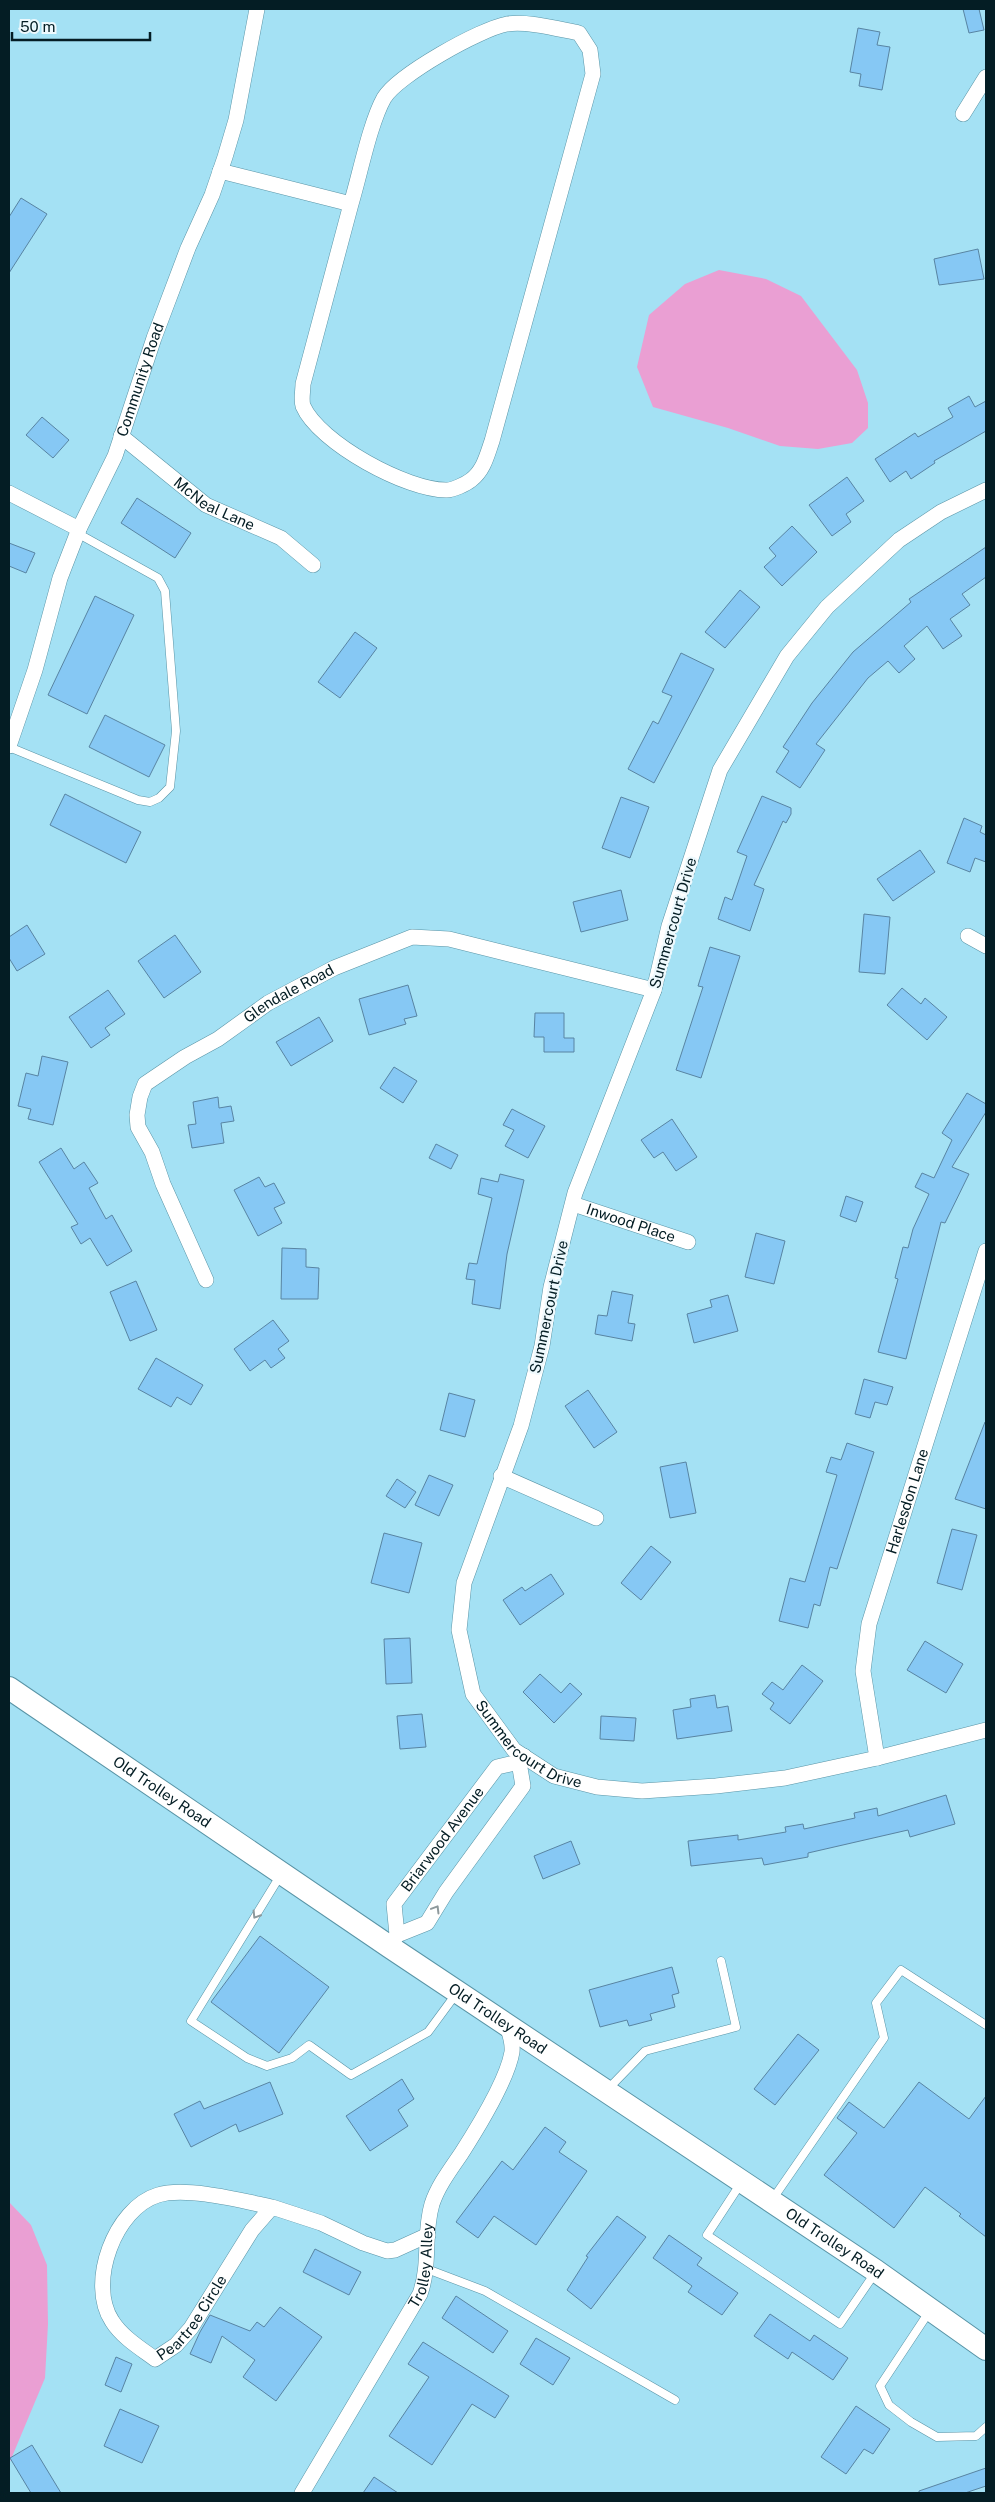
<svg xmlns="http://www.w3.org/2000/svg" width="995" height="2502" font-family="'Public Sans',sans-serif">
	<rect width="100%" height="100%" fill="#a4e1f4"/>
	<path fill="#ea9fd3" d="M719 270 766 279 801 296 857 370 868 403V428L852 443 818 449 780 446 728 428 653 407 637 367 649 315 685 284Z
		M9 2202 31 2225 47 2265 48 2324 45 2378 9 2464Z"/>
	<path fill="#86c8f4" stroke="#5884a2" d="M963 9H979L984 30 969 33Z
		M858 28 880 32 877 45 890 47 882 90 859 86 861 74 850 72Z
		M21 198 47 214 9 273V217Z
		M978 249 984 279 939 285 934 259Z
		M969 396 975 407 986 401V431L934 461 935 463 911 479 906 471 890 482 875 459 915 433 918 437 953 417 948 408Z
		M42 417 69 440 53 458 26 435Z
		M847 477 864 501 846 514 851 522 832 536 809 505Z
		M137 498 191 533 175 558 121 523Z
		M792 526 817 552 782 586 764 567 776 556 769 548Z
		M9 543 35 553 26 573 9 566Z
		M986 547V577L962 594 970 605 950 619 962 636 943 649 927 626 904 646 915 659 899 673 888 661 868 678 816 744 825 750 800 788 776 772 789 751 783 747 812 703 853 652 911 602 909 599Z
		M740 590 760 607 725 648 705 632Z
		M95 596 134 615 87 714 48 695Z
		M355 632 377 648 340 698 318 682Z
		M681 653 714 669 654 783 628 769 653 721 658 724 672 696 662 692Z
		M105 715 165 745 149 777 89 747Z
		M65 794 141 832 126 863 50 825Z
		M762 796 791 808V814L786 823 783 821 754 885 764 889 750 931 718 919 725 897 732 900 747 856 737 852Z
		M621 797 649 807 630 858 602 848Z
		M964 818 982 826 980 832 986 835V862L975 858 970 872 947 863Z
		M920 850 935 872 893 901 877 879Z
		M621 890 628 920 581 932 573 902Z
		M864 914 890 917 885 974 859 972Z
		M27 925 45 954 17 971 9 958V937Z
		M175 935 201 972 164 998 138 961Z
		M710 947 740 956 701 1078 676 1070 703 987 698 986Z
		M408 985 417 1016 404 1019 406 1024 369 1035 359 999Z
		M902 988 921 1004 925 998 947 1017 927 1040 887 1005Z
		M108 990 125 1014 105 1028 110 1035 91 1048 69 1017Z
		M535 1013H564V1038H574V1052H544V1037H534Z
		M319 1017 333 1041 291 1066 276 1042Z
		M42 1056 68 1062 53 1125 28 1119 31 1109 18 1106 26 1073 38 1076Z
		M394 1067 417 1081 403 1103 380 1088Z
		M967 1093 986 1104V1112L952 1167 969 1174 945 1223 941 1222 906 1359 878 1352 898 1279 895 1278 903 1247 908 1248 913 1229 929 1194 915 1187 922 1173 934 1178 952 1140 942 1133Z
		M218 1097 219 1108 231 1106 234 1121 221 1123 224 1143 192 1148 188 1125 196 1124 193 1102Z
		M512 1109 545 1126 528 1158 505 1146 514 1130 503 1125Z
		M672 1119 697 1157 676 1171 663 1152 654 1158 641 1140Z
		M436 1144 458 1155 451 1169 429 1158Z
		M61 1148 74 1169 84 1162 98 1183 89 1188 106 1219 112 1215 132 1251 107 1266 90 1238 81 1244 71 1227 78 1224 39 1162Z
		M500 1174 524 1180 507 1254 500 1309 472 1304 475 1280 466 1279 469 1263 477 1264 492 1198 478 1194 481 1178 498 1182Z
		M259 1177 265 1187 274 1183 285 1203 274 1208 282 1223 258 1236 234 1190Z
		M846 1196 863 1202 856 1222 840 1216Z
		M756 1233 785 1241 774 1284 745 1277Z
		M282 1248 306 1249V1267L319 1268 318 1299H281Z
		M136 1281 157 1330 130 1341 110 1292Z
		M612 1291 633 1295 628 1323 635 1324 632 1341 595 1334 598 1315 607 1316Z
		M728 1295 738 1331 694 1343 687 1314 712 1307 710 1300Z
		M273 1320 289 1341 278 1349 285 1358 271 1368 265 1360 250 1371 234 1349Z
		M156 1358 203 1385 191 1405 177 1397 171 1407 138 1389Z
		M864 1379 893 1387 887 1405 875 1402 870 1418 855 1414Z
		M588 1390 617 1432 594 1448 565 1406Z
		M449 1393 475 1400 465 1437 440 1430Z
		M985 1422H986V1509L955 1499Z
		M847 1443 874 1452 837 1569 830 1567 820 1606 814 1604 808 1628 779 1621 790 1578 805 1582 837 1475 826 1472 831 1457 841 1460Z
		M686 1462 696 1513 670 1518 660 1467Z
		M429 1475 453 1485 439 1516 415 1505Z
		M397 1479 416 1492 405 1508 386 1496Z
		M952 1529 977 1535 962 1590 937 1583Z
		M384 1533 422 1543 409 1593 371 1583Z
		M651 1546 671 1562 641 1600 621 1583Z
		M551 1574 564 1594 520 1625 503 1600 522 1587 525 1591Z
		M410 1638 412 1683 386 1684 384 1639Z
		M925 1641 963 1664 946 1693 907 1670Z
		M802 1665 823 1681 790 1724 770 1709 774 1703 762 1694 772 1682 783 1690Z
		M540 1674 561 1693 570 1683 582 1694 554 1723 523 1692Z
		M715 1695 717 1708 728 1706 732 1731 677 1739 673 1710 691 1707 690 1699Z
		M422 1714 426 1747 400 1749 397 1716Z
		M601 1716 636 1718 634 1741 600 1739Z
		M946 1795 955 1824 910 1837 908 1830 808 1853V1857L764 1865 762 1858 691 1866 688 1841 738 1835V1840L786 1832 785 1827 803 1824 804 1829 855 1818 854 1813 877 1808 878 1816Z
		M571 1841 580 1864 543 1879 534 1856Z
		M260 1936 329 1987 279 2053 211 2002Z
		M672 1967 679 1993 672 1995 675 2007 650 2014 652 2020 629 2026 627 2020 600 2027 589 1990Z
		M798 2034 819 2050 775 2105 754 2089Z
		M402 2079 414 2099 398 2110 408 2126 370 2151 346 2116Z
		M270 2082 283 2114 239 2132 236 2124 191 2147 174 2114 200 2101 204 2109Z
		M919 2082 969 2119 986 2096V2237L959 2216 961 2214 925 2187 894 2228 824 2175 857 2133 837 2118 849 2102 884 2128Z
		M545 2127 566 2142 559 2152 587 2171 536 2245 494 2216 478 2238 456 2222 502 2161 513 2170Z
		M617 2216 646 2237 591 2309 567 2290 588 2257 586 2256Z
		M669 2235 702 2258 697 2265 738 2293 722 2315 688 2292 692 2286 653 2258Z
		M315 2249 361 2272 349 2295 303 2272Z
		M456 2296 508 2331 493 2353 442 2318Z
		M280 2307 322 2337 276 2401 243 2377 255 2360 222 2336 211 2363 190 2354 200 2332 210 2315 250 2331 257 2322 264 2327Z
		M770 2314 810 2341 814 2335 848 2358 833 2380 792 2352 788 2359 754 2336Z
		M536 2338 570 2358 553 2385 520 2364Z
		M423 2342 509 2396 495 2418 472 2404 432 2465 389 2436 429 2377 408 2364Z
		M116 2357 132 2364 121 2392 105 2385Z
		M856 2406 890 2429 873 2454 864 2449 846 2474 821 2457Z
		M120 2409 159 2426 142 2463 104 2446Z
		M32 2445 61 2493H31L10 2458Z
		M986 2468V2486L965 2493H919V2491Z
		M374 2477 398 2493H363Z"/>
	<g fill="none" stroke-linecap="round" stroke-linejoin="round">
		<defs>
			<path id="lane" d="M9 747 138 800 150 802 159 798 170 787 176 731 165 591 158 578 77 533
				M280 1876 191 2021 247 2058 267 2066 292 2058 309 2045 351 2075 428 2032 456 1994
				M608 2089 645 2051 736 2027 721 1961
				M741 2183 707 2235 840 2324 875 2273
				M772 2200 884 2038 876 2003 901 1970 986 2025
				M427 2269 485 2291 675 2400
				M929 2312 880 2386 889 2405 911 2422 937 2437 976 2436 986 2427"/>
			<g id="street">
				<path d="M963 114 986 77"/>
				<path d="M220 171 351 204C360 174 370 123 384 98 398 75 480 29 507 24 528 21 558 29 579 33L590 50 593 74 492 441C487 455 484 470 471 480 466 484 453 490 447 490 408 491 319 443 303 406 301 400 303 390 303 384L351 204"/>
				<path id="s1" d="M121 436 206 505 281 538 313 565"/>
				<path id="s2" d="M986 490 941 512 899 540 827 607 787 656 720 770 669 926 654 990 575 1193 551 1287 542 1346 521 1426 464 1583 459 1630 473 1694 514 1750 554 1776 597 1787 642 1791 716 1786 785 1778 877 1758 986 1730"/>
				<path d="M9 493 79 529"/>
				<path id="s3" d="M9 746 35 670 60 578 79 529 115 456 154 338 188 248 212 195 225 157 236 120 257 9"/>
				<path d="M968 936 986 946"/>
				<path id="s4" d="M573 1204 688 1242"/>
				<path id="s5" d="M206 1280 163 1184 152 1152 138 1127 137 1115 140 1097 145 1084 185 1057 218 1039 268 1003 334 968 412 937 449 939 654 990"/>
				<path d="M501 1476 596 1518"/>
				<path id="s6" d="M877 1758 863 1671 869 1624 986 1251"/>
				<path id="s7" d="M397 1935 394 1904 497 1767 519 1762 524 1756"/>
				<path d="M390 1947 397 1935 427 1923 446 1892 523 1786 519 1762"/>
				<path id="s8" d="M272 2207C243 2201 186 2186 158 2195 115 2208 87 2283 112 2321 122 2337 140 2348 155 2359L176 2345 191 2328 252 2230 272 2207 321 2223 363 2243 387 2251 395 2250 428 2235"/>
				<path id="s9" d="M302 2493 420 2294C431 2263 423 2234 432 2204 438 2186 450 2170 461 2154 477 2129 507 2081 512 2052 513 2042 510 2034 507 2026"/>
			</g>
			<g id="primary">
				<path id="s10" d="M9 1688 390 1947 876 2271 986 2349"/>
			</g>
		</defs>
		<use href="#lane" stroke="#5994a6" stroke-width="9"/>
		<use href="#street" stroke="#5994a6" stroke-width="16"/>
		<use href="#primary" stroke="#5994a6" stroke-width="24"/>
		<use href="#lane" stroke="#fff" stroke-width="8"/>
		<use href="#street" stroke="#fff" stroke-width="15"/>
		<use href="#primary" stroke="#fff" stroke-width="22"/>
	</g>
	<defs><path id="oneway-chevron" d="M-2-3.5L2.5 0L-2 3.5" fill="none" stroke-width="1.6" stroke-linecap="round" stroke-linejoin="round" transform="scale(1.25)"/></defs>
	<g stroke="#8e999c">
		<use href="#oneway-chevron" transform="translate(436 1909) rotate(-59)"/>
		<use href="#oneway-chevron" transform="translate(256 1915) rotate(122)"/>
	</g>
	<g text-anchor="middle" stroke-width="4.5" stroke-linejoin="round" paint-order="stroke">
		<g font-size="15" fill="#041d24" stroke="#eef9fd">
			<text dy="5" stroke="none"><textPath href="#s3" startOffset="390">Community Road</textPath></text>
			<text dy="5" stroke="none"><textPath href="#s1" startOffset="116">McNeal Lane</textPath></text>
			<text transform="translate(673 923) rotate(-74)" y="5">Summercourt Drive</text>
			<text dy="5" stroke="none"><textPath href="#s5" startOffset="382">Glendale Road</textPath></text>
			<text dy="5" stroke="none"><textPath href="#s4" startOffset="61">Inwood Place</textPath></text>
			<text transform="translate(549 1307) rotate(-78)" y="5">Summercourt Drive</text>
			<text dy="5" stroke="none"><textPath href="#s6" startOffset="264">Harlesdon Lane</textPath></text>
			<text dy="5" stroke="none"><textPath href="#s2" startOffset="1439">Summercourt Drive</textPath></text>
			<text dy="5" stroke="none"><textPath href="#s10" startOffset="185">Old Trolley Road</textPath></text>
			<text dy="5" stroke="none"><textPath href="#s7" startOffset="112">Briarwood Avenue</textPath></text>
			<text dy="5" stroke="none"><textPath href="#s10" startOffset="590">Old Trolley Road</textPath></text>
			<text dy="5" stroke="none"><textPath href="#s10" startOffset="995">Old Trolley Road</textPath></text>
			<text dy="5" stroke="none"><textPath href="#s9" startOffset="260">Trolley Alley</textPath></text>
			<text dy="5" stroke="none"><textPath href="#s8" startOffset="379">Peartree Circle</textPath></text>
		</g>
	</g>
	<rect width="995" height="2502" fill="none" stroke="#041d24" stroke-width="20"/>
	<path d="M12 32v8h138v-8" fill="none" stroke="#041d24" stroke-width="2.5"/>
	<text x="20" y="32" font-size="15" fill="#041d24" stroke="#eef9fd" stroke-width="4" paint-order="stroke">50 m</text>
</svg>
